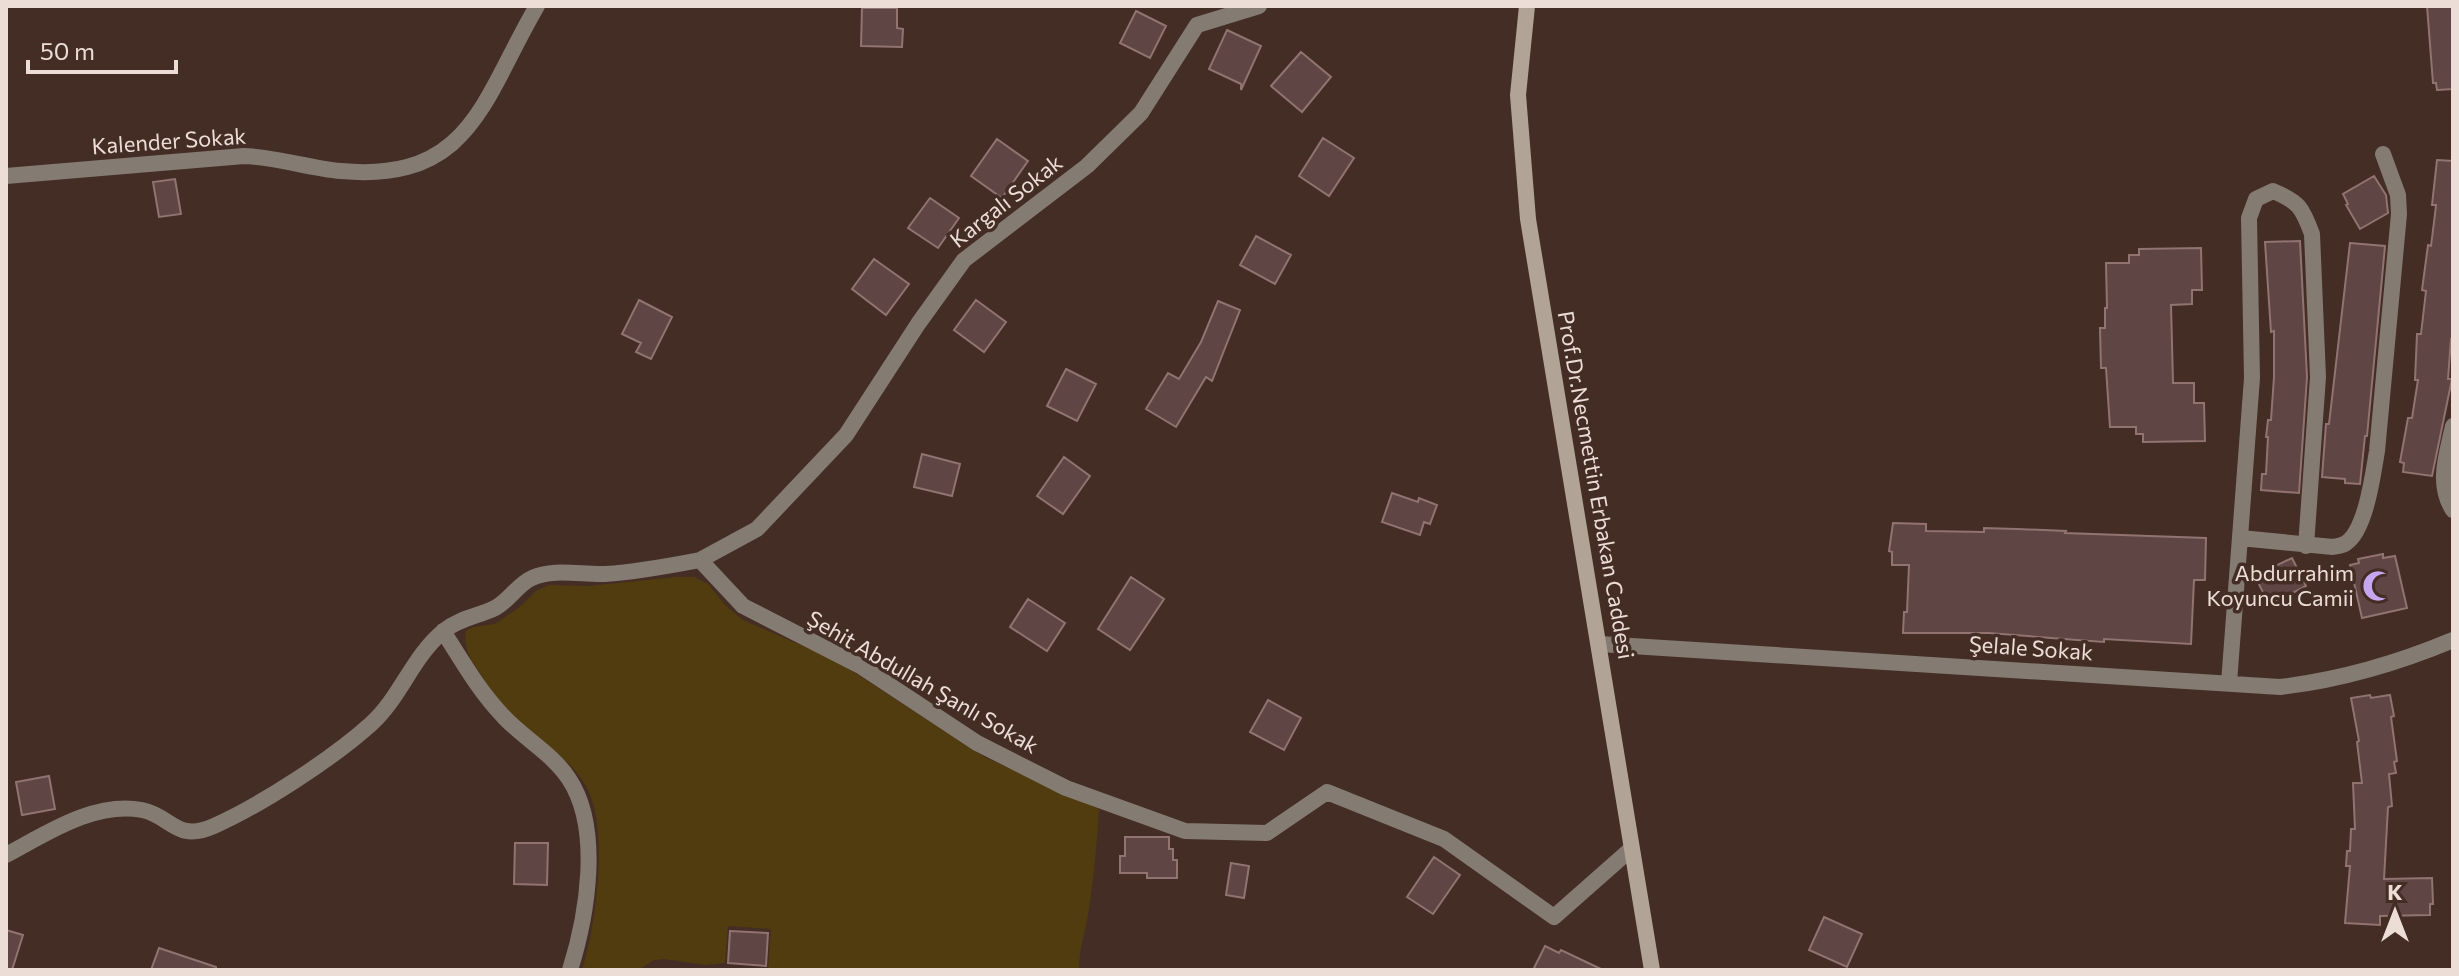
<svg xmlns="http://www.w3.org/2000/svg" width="2459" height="976" font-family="Commissioner,sans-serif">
	<rect width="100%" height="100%" fill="#442d24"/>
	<path fill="#513c0f" d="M677 577H694L708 584 726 606 743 620 837 661 984 757 1099 809C1097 843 1094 875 1089 909 1086 930 1079 948 1079 970H768L771 929 728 926 725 963 705 965 664 959 654 960 638 970H582C596 925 609 830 587 788 572 759 540 741 516 720 503 707 492 692 482 676 472 662 463 650 466 631L473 627 495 624 521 606 536 591 549 585 588 586Z"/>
	<path fill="#5f4543" stroke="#917371" stroke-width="2" d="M2427 6H2453V89L2437 90 2436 83H2433Z
		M862 8H897V28L903 29 902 47 861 46Z
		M1136 11 1166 26 1150 58 1120 43Z
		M1227 30 1261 46 1241 90V84L1209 69Z
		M1301 52 1331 77 1302 112 1271 86Z
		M1323 138 1354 158 1329 196 1299 176Z
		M997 139 1028 161 1002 198 971 176Z
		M2437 160 2453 161V339H2451L2448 379H2452L2432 476 2403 472 2404 463 2400 462 2408 418H2412L2418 380H2415L2417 334H2421L2426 291 2422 290 2428 245 2431 246 2435 214 2436 205H2432Z
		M2374 176 2386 195 2388 213 2360 229 2346 205 2348 204 2343 194Z
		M175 179 181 214 159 217 153 182Z
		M930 198 959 218 938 248 908 228Z
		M1256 236 1291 255 1275 284 1240 265Z
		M2300 241 2307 377 2299 493 2261 490 2262 474H2266L2268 437H2266L2268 420H2271L2274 377V331L2271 332 2265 242Z
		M2350 243 2385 246 2367 436H2365L2360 484 2345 483V479L2322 477 2326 424H2329Z
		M2201 248 2202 290H2192V304L2171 305 2173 383H2194V403H2204L2205 441 2143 442V434H2136V427H2110L2106 368H2101L2100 328H2105V308H2107L2106 263H2129V255H2139V249Z
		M874 259 909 284 886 315 852 289Z
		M639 300 672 317 651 359 636 352 641 343 622 334Z
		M976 300 1006 322 984 352 954 330Z
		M1218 301 1240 310 1212 381 1206 377 1176 427 1146 409 1168 373 1179 379 1201 342Z
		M1066 369 1096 384 1077 421 1047 406Z
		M922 454 960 464 952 496 914 487Z
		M1064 457 1090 476 1063 514 1037 496Z
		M1392 493 1418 502 1419 498 1437 505 1430 524 1424 522 1420 535 1382 522Z
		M1893 523 1926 524V531L1984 532V528L2017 529 2066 531 2065 533 2206 538 2205 580H2194L2191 644 2104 639V642L2077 640 1989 633H1903L1904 612H1907L1909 565H1892V552L1889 551Z
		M2383 554V558L2395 556 2407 608 2362 618 2350 565 2359 563 2358 559Z
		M2292 558 2306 586 2269 605 2255 576Z
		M1131 577 1164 599 1130 650 1098 629Z
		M1028 599 1065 623 1047 651 1010 627Z
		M2370 695 2371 698 2390 695 2394 716 2391 717 2397 761 2394 762 2396 773 2389 774 2392 806 2388 807 2384 879 2432 878 2433 904H2430V915L2380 916V925L2345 923 2350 866H2346L2347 851H2350L2351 829H2355L2353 783H2362L2357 742 2359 741 2351 698Z
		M1268 700 1301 718 1284 750 1250 732Z
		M49 776 55 809 22 815 16 782Z
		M1125 837H1169V849H1173V860H1177V878H1147V873H1120V856H1125Z
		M515 843H548L547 885 514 884Z
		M1434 857 1460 875 1433 914 1407 897Z
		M1231 863 1249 866 1244 898 1226 895Z
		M1824 917 1862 934 1847 967 1809 950Z
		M6 930 23 935 12 970H6Z
		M730 931 768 933 766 966 728 963Z
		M1545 946 1559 953 1561 950 1603 970H1533Z
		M159 948 216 967V970H151Z"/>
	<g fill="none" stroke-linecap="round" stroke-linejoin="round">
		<path stroke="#847b72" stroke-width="16" d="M6 176 244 156C277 157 308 168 341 171 471 183 483 98 537 6
			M2453 426C2447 454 2436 484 2453 510
			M2240 538 2333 547C2338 546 2342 546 2346 543 2366 530 2373 474 2377 451L2399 214 2398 195 2383 154
			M700 560 757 529 846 435 918 324 964 260 1087 166 1141 113 1197 25 1259 6
			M443 631C462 661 479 691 503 716 523 738 553 754 569 779 602 829 587 916 570 970
			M1600 644 2280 687C2340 680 2398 663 2453 640
			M2229 683 2252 378 2249 218 2256 199 2273 191C2299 202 2302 207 2312 234L2318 377 2306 546
			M6 855C46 834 94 801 142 810 172 816 176 843 214 826 261 805 332 759 371 724 401 697 413 655 445 630 460 618 479 616 495 608 509 601 518 584 532 578 553 568 582 575 605 574 637 572 669 566 700 560L743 606 862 667 977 743 1066 788 1185 831 1267 833 1327 792 1444 839 1554 917 1631 849"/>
		<path stroke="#b1a395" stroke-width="16" d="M1527 6 1518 95 1528 219 1652 970"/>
	</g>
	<defs>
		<symbol id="mosque-bare" viewBox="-9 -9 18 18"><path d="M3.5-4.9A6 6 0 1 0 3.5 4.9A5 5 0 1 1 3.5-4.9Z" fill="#c6a6f0" stroke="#442d24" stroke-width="2.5" paint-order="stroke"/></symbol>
	</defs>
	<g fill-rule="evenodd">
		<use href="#mosque-bare" x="2356" y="564" width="44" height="44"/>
	</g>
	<g text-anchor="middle" stroke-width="7" stroke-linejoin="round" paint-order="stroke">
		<g font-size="22" fill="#ecddd7" stroke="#442d24">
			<text transform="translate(169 141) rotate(-4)" y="8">Kalender Sokak</text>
			<text transform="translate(1006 201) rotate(-38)" y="8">Kargalı Sokak</text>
			<text transform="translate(1596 485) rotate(80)" y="8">Prof.Dr.Necmettin Erbakan Caddesi</text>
			<text transform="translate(2031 648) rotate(4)" y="8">Şelale Sokak</text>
			<text transform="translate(923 682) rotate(30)" y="8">Şehit Abdullah Şanlı Sokak</text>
		</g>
		<g font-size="22" fill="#ecddd7" stroke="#442d24" text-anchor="end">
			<text x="2354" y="581">Abdurrahim<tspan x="2354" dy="25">Koyuncu Camii</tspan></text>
		</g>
	</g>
	<rect width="2459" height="976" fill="none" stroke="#ecddd7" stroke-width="16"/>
	<g transform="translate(2395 912)" stroke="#442d24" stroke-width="6" paint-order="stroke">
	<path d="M0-6L14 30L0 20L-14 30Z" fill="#ecddd7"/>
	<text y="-12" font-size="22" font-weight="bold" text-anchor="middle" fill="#ecddd7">K</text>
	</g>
	<path d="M28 60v12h148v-12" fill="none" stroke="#ecddd7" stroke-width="4"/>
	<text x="40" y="60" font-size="24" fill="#ecddd7" stroke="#442d24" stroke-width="6" paint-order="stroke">50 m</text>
</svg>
